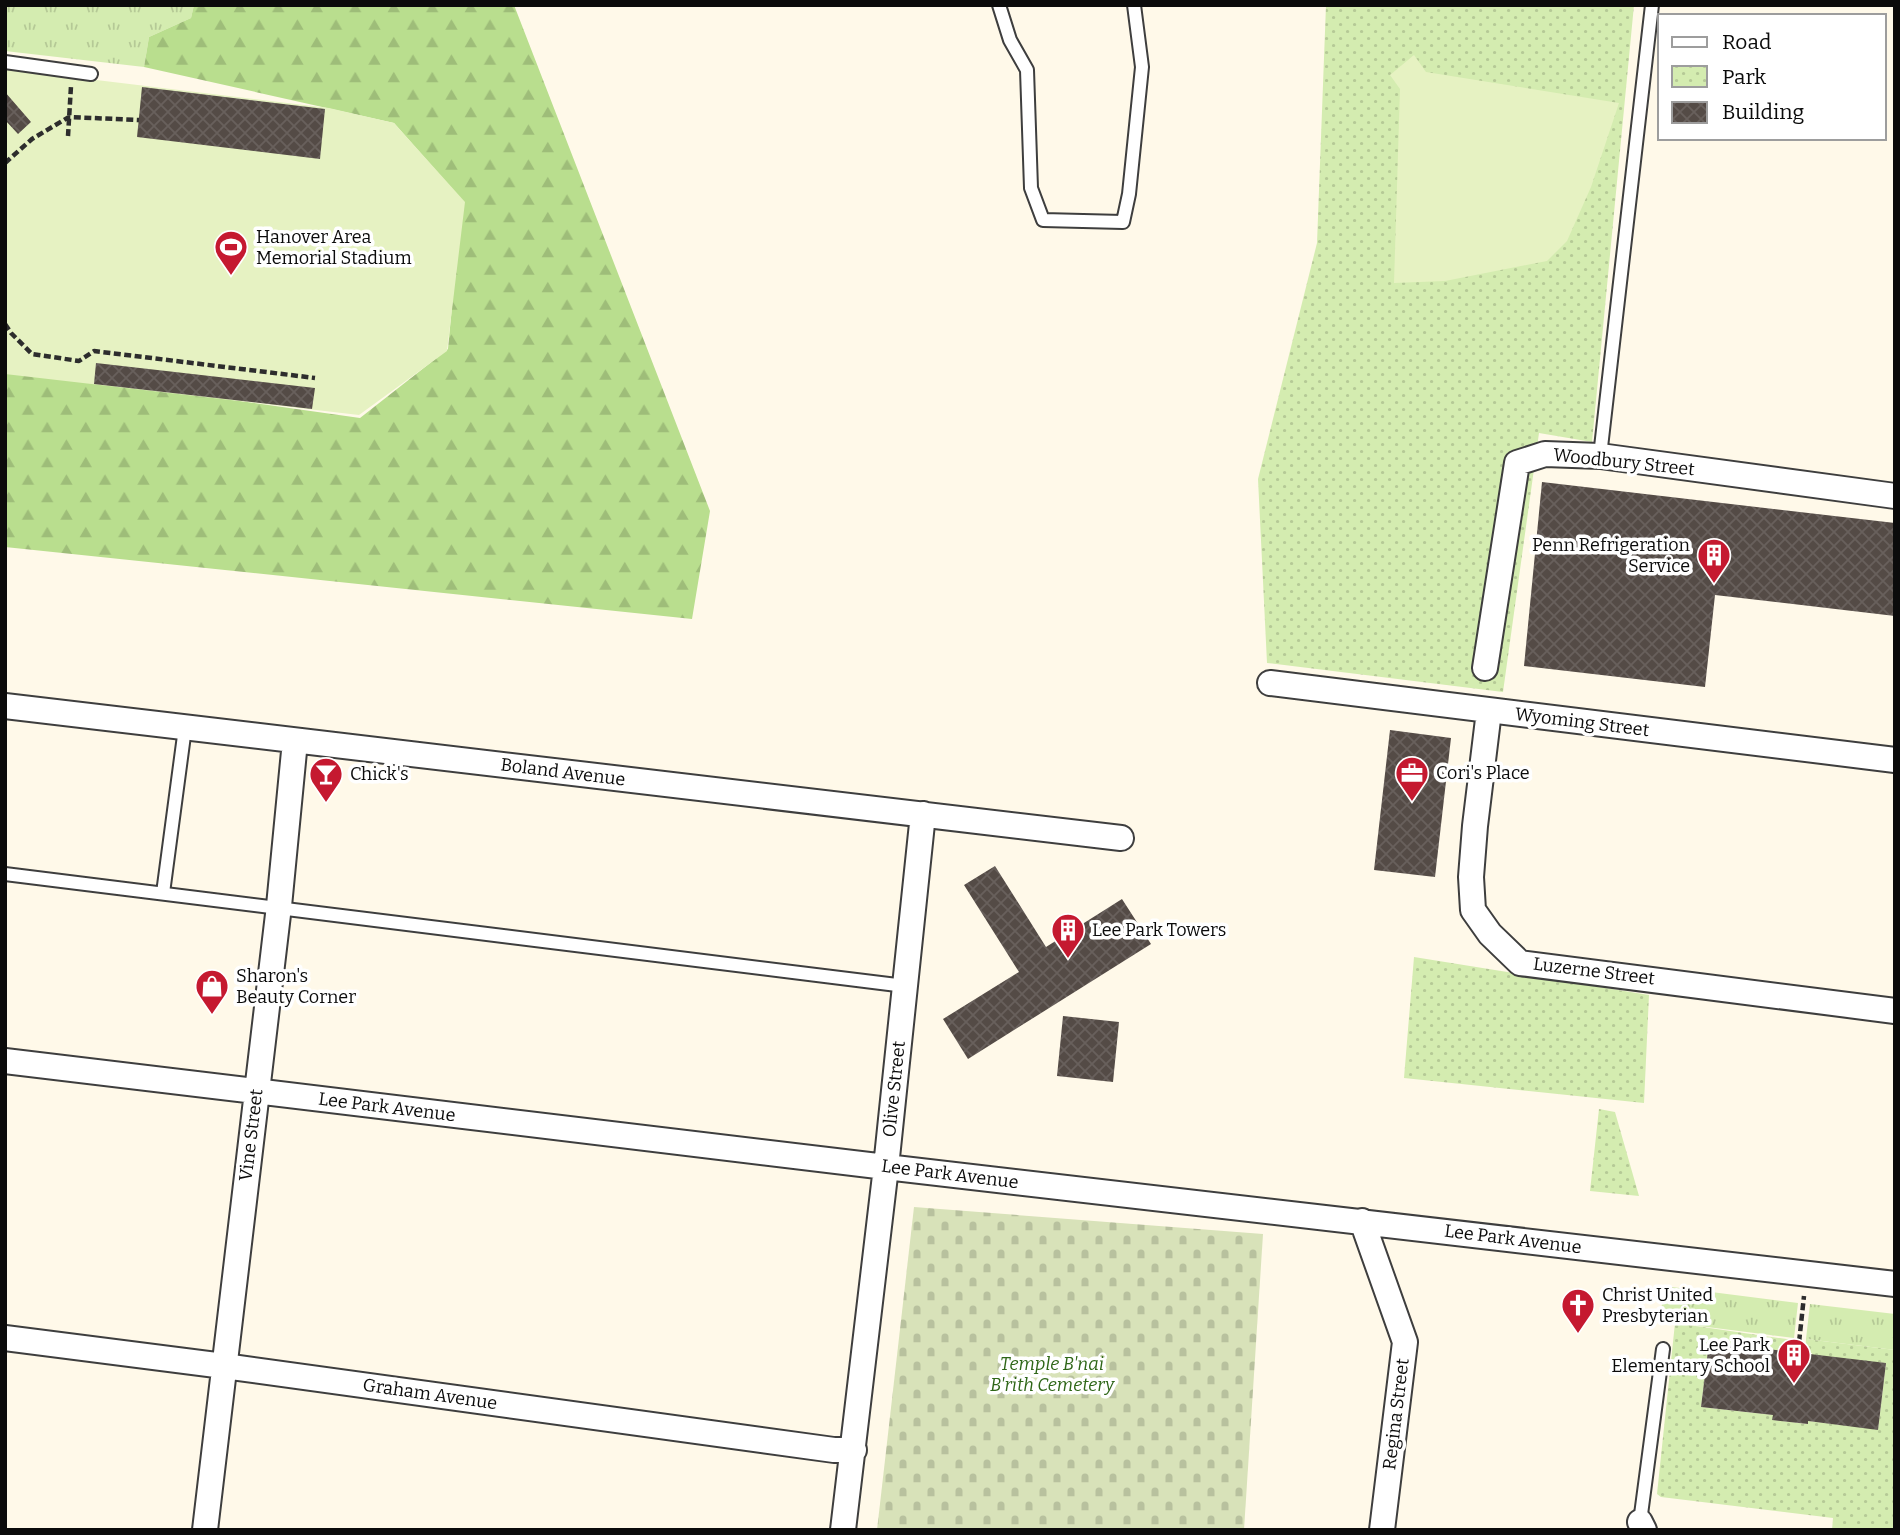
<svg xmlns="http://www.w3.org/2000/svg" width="1900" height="1535" font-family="Bitter,serif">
	<defs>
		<pattern id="grass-tufts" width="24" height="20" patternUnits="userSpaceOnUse" patternTransform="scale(1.75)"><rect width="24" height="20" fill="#d4ecb0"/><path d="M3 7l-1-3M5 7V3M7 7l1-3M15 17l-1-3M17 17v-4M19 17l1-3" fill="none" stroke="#b5c996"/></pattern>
		<pattern id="forest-firs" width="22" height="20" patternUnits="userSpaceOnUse" patternTransform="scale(1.75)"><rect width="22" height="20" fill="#b9de8e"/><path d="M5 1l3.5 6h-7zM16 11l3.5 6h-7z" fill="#9ebd79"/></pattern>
		<pattern id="cemetery-stones" width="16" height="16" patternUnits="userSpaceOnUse" patternTransform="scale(1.75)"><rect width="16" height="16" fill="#d8e2b9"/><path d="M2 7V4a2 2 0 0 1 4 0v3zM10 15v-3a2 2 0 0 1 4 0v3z" fill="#b8c19e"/></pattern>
		<pattern id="park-dots" width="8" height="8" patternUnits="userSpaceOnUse" patternTransform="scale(1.75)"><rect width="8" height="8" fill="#d4ecb0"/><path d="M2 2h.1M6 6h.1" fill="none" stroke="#b5c996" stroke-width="1.8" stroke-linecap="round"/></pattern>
		<pattern id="building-cross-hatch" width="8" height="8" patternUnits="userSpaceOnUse" patternTransform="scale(1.75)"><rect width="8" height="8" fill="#544b46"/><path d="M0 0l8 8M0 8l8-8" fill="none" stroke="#68605c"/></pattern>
	</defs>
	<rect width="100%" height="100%" fill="#fff9e9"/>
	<path fill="url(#grass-tufts)" d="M5 5H194L191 18 149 37 144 67 5 51Z
		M1664 1286 1798 1303 1794 1338 1660 1321Z
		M1810 1304 1895 1314V1350L1806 1339Z"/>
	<path fill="url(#forest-firs)" d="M194 5H514L710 511 692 619 5 547V368L360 418 448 349 462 200 394 123 144 67 149 37 191 18Z"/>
	<path fill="url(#cemetery-stones)" d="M914 1207 1263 1234 1244 1530H877Z"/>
	<path fill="url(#park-dots)" d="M1326 5H1634L1592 442 1539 433 1503 692 1267 663 1258 479 1317 243Z
		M1414 957 1649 995 1644 1103 1404 1078Z
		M1599 1109 1615 1112 1639 1196 1590 1191Z
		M1675 1323 1793 1340 1792 1351 1779 1350 1778 1353 1748 1346 1709 1342 1701 1407 1773 1415V1420L1807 1424 1808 1421 1878 1429 1886 1363 1812 1358V1353H1805L1806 1339 1895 1350V1530H1832L1833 1518 1661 1497 1657 1494Z"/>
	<path fill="#e6f2c2" d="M1414 55 1426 72 1619 103 1591 187 1567 241 1547 261 1445 281 1394 283 1400 89 1390 75Z
		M5 69 329 108 394 123 465 202 447 351 359 415 5 374Z"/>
	<path fill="url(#building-cross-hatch)" d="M142 87 325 109 320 159 137 137Z
		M5 92 31 122 18 134 5 120Z
		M96 363 315 388 312 409 94 384Z
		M1542 482 1895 523V616L1715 595 1705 687 1524 666Z
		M1390 730 1451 738 1435 877 1374 870Z
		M995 866 1046 947 1122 899 1151 944 968 1059 943 1019 1019 972 964 885Z
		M1063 1016 1119 1022 1113 1082 1057 1076Z
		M1709 1342 1886 1363 1878 1430 1808 1421V1424L1772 1420 1773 1415 1701 1407Z"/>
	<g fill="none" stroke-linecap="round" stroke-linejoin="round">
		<defs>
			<path id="lane" d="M999 5 1010 40 1027 70 1031 188 1043 220 1123 222 1129 194 1142 67 1134 5
				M5 62 91 74
				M1600 456 1652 5
				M5 874 905 986
				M163 893 185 728
				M1640 1522 1663 1349"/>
			<path id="street" d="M1485 668 1517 463 1545 454 1600 456 1895 496
				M1270 683 1895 760
				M5 706 1121 838
				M1489 711 1475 826 1471 877 1473 910 1490 934 1520 963 1895 1011
				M5 1061 886 1167 1895 1284
				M1362 1221 1405 1342 1382 1530
				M5 1338 224 1366 834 1450H854
				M1640 1522 1644 1530
				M205 1530 279 906 295 741
				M843 1530 886 1167 923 814"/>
		</defs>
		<use href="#lane" stroke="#3e3e3e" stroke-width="16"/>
		<use href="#street" stroke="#3e3e3e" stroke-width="28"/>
		<path stroke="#2d2d2d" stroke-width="4.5" stroke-dasharray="7 3.5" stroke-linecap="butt" d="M68 136 71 86
			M5 163 32 139 69 117 139 120
			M5 324 11 333 32 354 79 361 94 351 315 378
			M1798 1352 1804 1296"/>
		<use href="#lane" stroke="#fff" stroke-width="12"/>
		<use href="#street" stroke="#fff" stroke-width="24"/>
	</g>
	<defs>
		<symbol id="stadium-pin" viewBox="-11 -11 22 30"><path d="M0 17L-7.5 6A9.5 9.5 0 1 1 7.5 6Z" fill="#c51930" stroke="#fff"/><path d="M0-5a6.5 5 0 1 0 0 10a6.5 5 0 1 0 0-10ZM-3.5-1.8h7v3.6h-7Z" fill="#fff"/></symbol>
		<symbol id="building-pin" viewBox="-11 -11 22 30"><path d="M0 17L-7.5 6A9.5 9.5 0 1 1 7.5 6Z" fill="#c51930" stroke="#fff"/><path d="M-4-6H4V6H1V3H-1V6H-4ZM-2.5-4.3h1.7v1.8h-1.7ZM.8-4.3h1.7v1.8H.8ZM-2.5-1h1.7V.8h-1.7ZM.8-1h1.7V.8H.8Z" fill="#fff"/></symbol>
		<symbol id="office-pin" viewBox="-11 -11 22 30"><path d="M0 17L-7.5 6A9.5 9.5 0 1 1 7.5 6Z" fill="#c51930" stroke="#fff"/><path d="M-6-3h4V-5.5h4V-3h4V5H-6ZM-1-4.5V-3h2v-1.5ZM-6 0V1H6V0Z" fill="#fff"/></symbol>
		<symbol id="bar-pin" viewBox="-11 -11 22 30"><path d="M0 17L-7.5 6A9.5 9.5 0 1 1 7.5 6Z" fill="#c51930" stroke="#fff"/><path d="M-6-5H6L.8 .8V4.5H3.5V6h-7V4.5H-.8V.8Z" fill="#fff"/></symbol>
		<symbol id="shop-pin" viewBox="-11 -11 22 30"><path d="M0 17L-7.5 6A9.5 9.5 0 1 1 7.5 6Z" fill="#c51930" stroke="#fff"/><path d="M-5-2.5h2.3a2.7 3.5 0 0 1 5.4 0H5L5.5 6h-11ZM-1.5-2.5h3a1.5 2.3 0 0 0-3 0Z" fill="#fff"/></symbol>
		<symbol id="church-pin" viewBox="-11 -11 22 30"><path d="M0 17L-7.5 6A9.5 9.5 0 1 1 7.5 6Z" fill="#c51930" stroke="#fff"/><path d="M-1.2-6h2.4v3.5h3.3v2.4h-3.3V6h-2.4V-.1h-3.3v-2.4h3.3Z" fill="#fff"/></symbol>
	</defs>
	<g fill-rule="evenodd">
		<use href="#stadium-pin" x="212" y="228" width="38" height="52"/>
		<use href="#building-pin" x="1695" y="536" width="38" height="52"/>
		<use href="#office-pin" x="1393" y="754" width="38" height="52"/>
		<use href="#bar-pin" x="307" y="755" width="38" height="52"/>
		<use href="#building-pin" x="1049" y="911" width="38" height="52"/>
		<use href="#shop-pin" x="193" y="967" width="38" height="52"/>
		<use href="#church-pin" x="1559" y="1286" width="38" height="52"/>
		<use href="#building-pin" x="1775" y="1336" width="38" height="52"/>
	</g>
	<g text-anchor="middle" stroke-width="7" stroke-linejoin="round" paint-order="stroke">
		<g font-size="18" fill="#0b0b0b" stroke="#fff" text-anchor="start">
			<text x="256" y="243">Hanover Area<tspan x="256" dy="21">Memorial Stadium</tspan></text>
			<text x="1690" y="551" text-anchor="end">Penn Refrigeration<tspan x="1690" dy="21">Service</tspan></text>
			<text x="1436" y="779">Cori's Place</text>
			<text x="350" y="780">Chick's</text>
			<text x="1092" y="936">Lee Park Towers</text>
			<text x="236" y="982">Sharon's<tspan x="236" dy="21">Beauty Corner</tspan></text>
			<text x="1602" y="1301">Christ United<tspan x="1602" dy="21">Presbyterian</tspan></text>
			<text x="1770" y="1351" text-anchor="end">Lee Park<tspan x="1770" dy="21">Elementary School</tspan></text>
		</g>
		<g font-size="18" fill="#0b0b0b" stroke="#fff">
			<text transform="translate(1624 462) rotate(6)" y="6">Woodbury Street</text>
			<text transform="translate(1582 722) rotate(7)" y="6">Wyoming Street</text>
			<text transform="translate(563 772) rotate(7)" y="6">Boland Avenue</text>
			<text transform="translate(1594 971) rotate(7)" y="6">Luzerne Street</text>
			<text transform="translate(894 1089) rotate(-84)" y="6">Olive Street</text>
			<text transform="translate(387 1107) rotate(7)" y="6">Lee Park Avenue</text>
			<text transform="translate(251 1135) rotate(-83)" y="6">Vine Street</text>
			<text transform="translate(950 1174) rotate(7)" y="6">Lee Park Avenue</text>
			<text transform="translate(1513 1239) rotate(7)" y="6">Lee Park Avenue</text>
			<text transform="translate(430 1394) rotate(8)" y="6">Graham Avenue</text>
			<text transform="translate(1396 1414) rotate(-83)" y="6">Regina Street</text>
		</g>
		<g font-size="18" font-style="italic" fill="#2e6617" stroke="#fff">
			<text x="1052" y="1370">Temple B'nai<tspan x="1052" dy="21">B'rith Cemetery</tspan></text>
		</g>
	</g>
	<rect width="1900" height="1535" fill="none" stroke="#0b0b0b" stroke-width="14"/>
	<rect x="1658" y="14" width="228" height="126" fill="#ffffff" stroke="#9d9d9d" stroke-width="2"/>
	<rect x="1672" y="37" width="35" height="10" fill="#ffffff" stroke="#9d9d9d" stroke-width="2"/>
	<text x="1722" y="49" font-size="21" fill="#0b0b0b">Road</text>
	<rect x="1672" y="66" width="35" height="21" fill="url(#park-dots)" stroke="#9d9d9d" stroke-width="2"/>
	<text x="1722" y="84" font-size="21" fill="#0b0b0b">Park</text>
	<rect x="1672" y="102" width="35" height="21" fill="url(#building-cross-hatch)" stroke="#9d9d9d" stroke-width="2"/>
	<text x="1722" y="119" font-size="21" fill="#0b0b0b">Building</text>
</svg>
